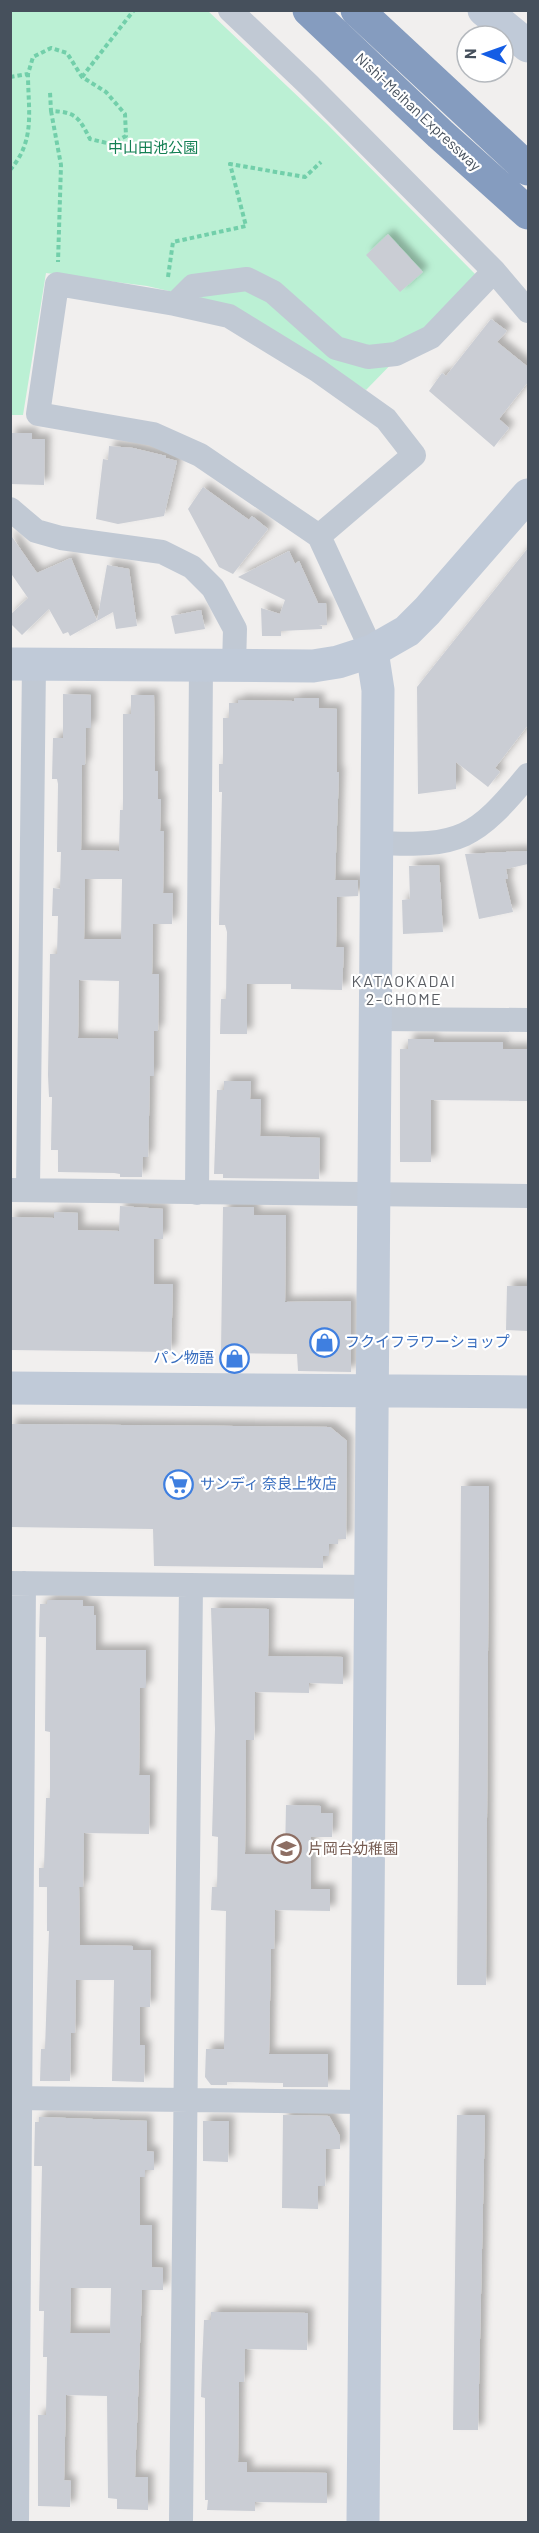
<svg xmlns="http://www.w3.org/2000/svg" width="539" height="2533" font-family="Barlow,'Noto Sans JP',sans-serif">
	<defs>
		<filter id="shadow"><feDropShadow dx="5.5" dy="-5.5" stdDeviation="3" flood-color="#0004"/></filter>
	</defs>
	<rect width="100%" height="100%" fill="#f1efee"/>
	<path fill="#bbf0d4" d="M10 11H208L327 124 477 276 366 390 226 304 147 286 46 273 23 415H11Z"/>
	<path fill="#cacdd4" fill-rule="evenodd" filter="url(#shadow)" d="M388 234 423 272 400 292 366 255Z
		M491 319 507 331 497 342 528 367V382L499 419 509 428 494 447 429 391 442 373 446 376Z
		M10 433H32V439H45L44 485 10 484Z
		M109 446 133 448 166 456V458L177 461 164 516 118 524 96 519 103 459 108 460Z
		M203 487 249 520 252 516 268 529 233 574 219 567 188 509Z
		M10 534 37 573 71 558 97 621 107 565 129 569 137 626 116 629 113 612 70 636 68 632 63 634 49 609 22 635 10 623V615L28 598 10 572Z
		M528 548V725L495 768 500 772 488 787 456 762V789L418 794 417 687Z
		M289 551 295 564 299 561 318 603H326L327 625H319L322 626V629L281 631V636H262L261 608 280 614 285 600 238 577Z
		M201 610 205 629 175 634 171 616Z
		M63 694 91 695V728H86L85 765H82L81 850 119 851 120 810H123V714H131V695H154L155 771H158V799H161L160 831H164L163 893H173L172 924H153L152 974H159L158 1031H154V1076H150L148 1157H143L142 1177H120V1174L114 1173 58 1172V1150H51L52 1097H49L48 1075 50 954H57L58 916H52L53 888 60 889 61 852H57L58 784 57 779H52L53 738H63ZM85 879H122L121 939H84ZM79 980 119 981 118 1039 78 1038Z
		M295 698H319V708L337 709V772H339L335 880H358V896L337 897 336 947H344L342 990 291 989V984H247V1034H220L221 999H226L227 932 225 925H219L222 792H219V764H223V718H229V703H238V700L294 701Z
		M528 851V864L506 869 508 879H505L513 912 479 919 465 854Z
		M439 865 443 932 403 934 402 900 410 899 409 866Z
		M408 1039H434V1042H503V1049H528V1101L431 1100V1162H400V1049H408Z
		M224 1081H251L250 1099H261L260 1136 320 1138 319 1179 223 1178V1174H214L217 1090H224Z
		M120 1206 163 1209V1239H154V1284H173L171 1352 10 1350V1217L54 1218V1212L78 1213V1230L119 1231Z
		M223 1207H254V1215H286L285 1302 351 1301V1372L298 1371 297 1354 221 1353Z
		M507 1286H528V1331L506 1330Z
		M10 1424 330 1427 347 1441 346 1539H338V1544H329V1556H323V1568L154 1566 153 1529 10 1527Z
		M461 1486H489L486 1985H457Z
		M47 1600H83V1606H94V1615H96V1650H146V1688H140L139 1775H150L149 1834 84 1833 83 1887H79L80 1945 133 1946V1950H151L150 2007H140V2045H145L144 2082 112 2081 114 1980H76L75 2033H71L70 2081H40L41 2049H45L49 1931H47V1887H39V1868H44L46 1798H50V1732L45 1731 46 1637H39L40 1604H47Z
		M211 1608 269 1609 268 1656 343 1657V1684L309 1683V1693L255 1692 254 1740H246L245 1854 285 1855 286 1805 321 1806V1813H333L332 1837H311V1889H330V1911L275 1910 274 1949H271L269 2054H328V2087H283V2083L227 2082V2085H211L205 2077 206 2049H224L226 1911 211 1910 212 1887H217L218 1837 212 1836 215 1729Z
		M283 2115 329 2116 340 2136V2149H326L325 2186H318V2209L282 2208Z
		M457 2115H485L478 2430H453Z
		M39 2117 147 2121V2151L154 2152V2170H145V2177H140V2225H152V2267L163 2268V2290H142L135 2477H148V2510L117 2509V2499L108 2498 107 2396 66 2395 64 2480 71 2481 70 2507 38 2506V2415H46L47 2357H43L44 2311H39L42 2166H34L35 2122H39ZM71 2288H111L110 2333H70Z
		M203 2121H229L228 2162 203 2161Z
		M211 2312 308 2313 307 2350 245 2349 244 2382H239L238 2462H247V2472L327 2473V2503L255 2502V2511L207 2510 208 2500H205V2398L201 2397 202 2366 204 2320H211Z"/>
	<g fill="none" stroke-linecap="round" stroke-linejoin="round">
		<path stroke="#72cfaa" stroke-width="4" stroke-dasharray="4.5 3" stroke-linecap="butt" d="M10 77 28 74 33 57 51 48 67 53 82 77 106 92 125 114 126 136 111 144 90 139C79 118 77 112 51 111L50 92
			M82 77 134 10
			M51 111 61 165 58 262
			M10 170C36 140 28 111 28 74
			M168 277 173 242 246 226 230 164 305 177 321 162"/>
		<path stroke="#c1c9d4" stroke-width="24" d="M230 10 309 85 494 271 528 311
			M175 304 193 286 247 279 273 292 336 348 368 357 396 354 431 337 494 271
			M10 509 36 531 61 538 162 552 192 567 213 588 235 629 234 666
			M319 536 414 455 386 419 317 370 229 316 175 304 57 284 38 414 153 434 200 455 319 536 372 651
			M377 843C461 847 475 839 528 775
			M376 1019 528 1020
			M10 1190 528 1196
			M28 1190 34 664
			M197 1193 201 666
			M10 1583 371 1587
			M10 2098 366 2102
			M17 2522 24 1583
			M181 2522 191 1585"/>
		<path stroke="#c0cad8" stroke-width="33" d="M484 10 528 46
			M10 664 313 666 338 662 372 651
			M10 1388 528 1392
			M363 2522 378 690 372 651 407 631 427 611 528 495"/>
		<path stroke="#859cbf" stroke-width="33" d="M309 10 440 134 528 213
			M357 10 528 169"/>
	</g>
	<defs>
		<symbol id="shop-ring" viewBox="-11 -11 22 22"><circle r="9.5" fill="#fff" stroke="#3f7fe0" stroke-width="1.5"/><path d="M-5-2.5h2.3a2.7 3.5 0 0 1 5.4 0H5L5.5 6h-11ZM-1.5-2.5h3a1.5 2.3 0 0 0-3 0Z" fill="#3f7fe0"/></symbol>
		<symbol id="supermarket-ring" viewBox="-11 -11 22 22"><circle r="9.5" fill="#fff" stroke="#3f7fe0" stroke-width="1.5"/><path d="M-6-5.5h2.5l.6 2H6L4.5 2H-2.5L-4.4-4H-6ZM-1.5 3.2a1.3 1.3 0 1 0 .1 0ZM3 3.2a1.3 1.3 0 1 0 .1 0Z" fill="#3f7fe0"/></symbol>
		<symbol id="school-ring" viewBox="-11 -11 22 22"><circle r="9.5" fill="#fff" stroke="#8d6e63" stroke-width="1.5"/><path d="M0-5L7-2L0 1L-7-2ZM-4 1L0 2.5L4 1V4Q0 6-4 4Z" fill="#8d6e63"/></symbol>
	</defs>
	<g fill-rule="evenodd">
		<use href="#shop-ring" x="308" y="1326" width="33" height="33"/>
		<use href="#shop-ring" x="218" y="1342" width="33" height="33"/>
		<use href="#supermarket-ring" x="162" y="1468" width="33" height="33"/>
		<use href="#school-ring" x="270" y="1832" width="33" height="33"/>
	</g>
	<g text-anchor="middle" stroke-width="4.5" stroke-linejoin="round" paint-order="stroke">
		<g font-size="15" fill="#46505c" stroke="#fff">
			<text transform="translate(418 112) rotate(43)" y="5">Nishi-Meihan Expressway</text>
		</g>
		<g font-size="15" fill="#148054" stroke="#fff">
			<text x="153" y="153">中山田池公園</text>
		</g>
		<g font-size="15" fill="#366cbe" stroke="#fff" text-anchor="start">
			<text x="345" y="1347">フクイフラワーショップ</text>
			<text x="214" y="1363" text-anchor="end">パン物語</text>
			<text x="200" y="1489">サンディ 奈良上牧店</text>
		</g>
		<g font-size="15" fill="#785e54" stroke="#fff" text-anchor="start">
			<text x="308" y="1854">片岡台幼稚園</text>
		</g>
		<g font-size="16" letter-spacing="1.5" fill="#5b5e64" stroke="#fff">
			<text x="404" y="987">KATAOKADAI<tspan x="404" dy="18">2-CHOME</tspan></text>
		</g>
	</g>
	<rect width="539" height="2533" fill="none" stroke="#46505c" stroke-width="24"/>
	<g transform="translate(485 54) rotate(271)"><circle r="28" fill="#ffffff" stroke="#b5b9be" stroke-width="1.5"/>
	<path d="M0-4.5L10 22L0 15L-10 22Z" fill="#145de5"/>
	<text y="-9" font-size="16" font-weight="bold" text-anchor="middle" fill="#46505c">N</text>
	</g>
</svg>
